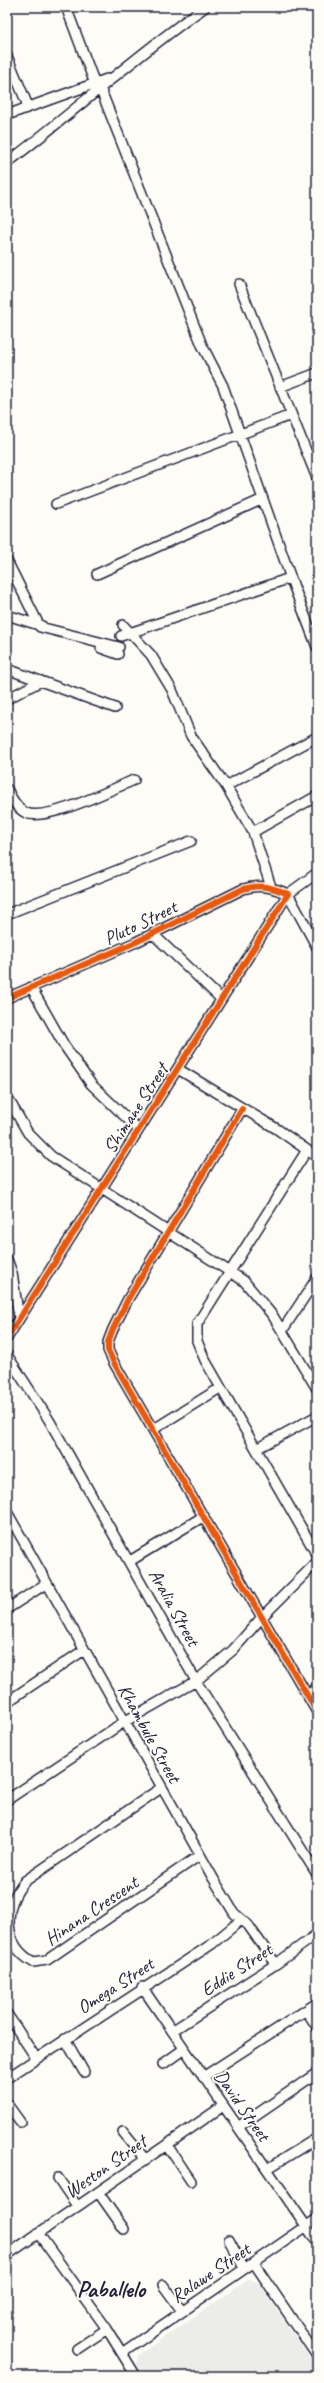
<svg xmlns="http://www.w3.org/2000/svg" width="324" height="2383" font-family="Caveat,sans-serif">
	<rect width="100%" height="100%" fill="#fdfcf7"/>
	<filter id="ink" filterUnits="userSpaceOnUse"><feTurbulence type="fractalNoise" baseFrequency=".025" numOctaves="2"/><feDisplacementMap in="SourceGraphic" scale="8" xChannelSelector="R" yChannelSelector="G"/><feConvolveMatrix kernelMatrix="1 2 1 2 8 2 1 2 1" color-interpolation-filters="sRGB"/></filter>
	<g filter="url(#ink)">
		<path fill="#ecece9" d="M248 2280 258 2282 317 2368V2376H145L137 2364 138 2355Z"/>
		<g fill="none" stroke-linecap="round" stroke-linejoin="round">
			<defs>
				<path id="street" d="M66 7 95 84
					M7 56 28 106
					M100 88 202 345 223 386 294 587 317 647
					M7 115 107 79
					M7 163C74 112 136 55 205 7
					M239 284 317 478
					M280 387 317 373
					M56 504 291 415
					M7 561 40 627 119 647
					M97 574 263 499
					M7 615 42 626
					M123 625 151 655 172 690 191 736 226 786 253 832 271 887
					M121 636 290 578
					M101 648 118 654
					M7 669 115 708
					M7 699 41 681
					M226 786 317 737
					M7 789C11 798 16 808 26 813 47 822 112 789 134 780
					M253 832 317 796
					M317 873 288 894 317 947
					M7 914 191 841
					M153 934 221 999
					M31 987 64 1045 91 1084 138 1129
					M7 998 136 942 243 889C260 884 272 887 288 894L7 1338
					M178 1069 277 1129 317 1157
					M7 1097 28 1133 51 1156 244 1281 273 1316 317 1389
					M242 1109 128 1299 113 1329 108 1342V1350L114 1363 317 1712
					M307 1150 197 1324V1341L205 1360 317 1555
					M7 1259 12 1273 19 1318
					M282 1331 317 1278
					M7 1355 49 1420 196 1681 317 1874
					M154 1429 220 1388
					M256 1449 317 1416
					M7 1512 213 1878 234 1913 248 1925 276 1964
					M130 1561 204 1516
					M7 1609 47 1583
					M308 1696 317 1687
					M7 1702 84 1650
					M161 1788 25 1881C4 1905 1 1944 33 1962L47 1960 200 1855
					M7 1800 124 1722 196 1681 233 1650 262 1617 317 1562
					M142 1987 317 2242
					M306 2010 317 2027
					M7 2014 36 2058
					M172 2031 276 1964 317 1934
					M65 2039 84 2072
					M163 2064 184 2049
					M203 2077 317 2003
					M7 2078 212 1944 241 1920
					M7 2104 20 2122
					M238 2127 317 2073
					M123 2132 145 2159
					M167 2145 191 2181
					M267 2169 317 2138
					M58 2178 77 2206
					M98 2192 124 2229
					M38 2233 107 2329 136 2376
					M229 2240 244 2268
					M7 2255 223 2106
					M254 2263 317 2356
					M163 2285 182 2311
					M77 2349 107 2329
					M122 2353 317 2219"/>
			</defs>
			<use href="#street" stroke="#22223b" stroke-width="12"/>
			<use href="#street" stroke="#fdfcf7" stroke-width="9"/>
			<defs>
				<path id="cycleway" d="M7 998 136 942 243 889C260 884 272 887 288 894L7 1338
					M242 1109 128 1299 113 1329 108 1342V1350L114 1363 317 1712"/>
			</defs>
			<use href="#cycleway" stroke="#fdfcf7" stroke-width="8"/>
			<use href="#cycleway" stroke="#e8590c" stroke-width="6"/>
		</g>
	</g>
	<g text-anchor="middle" stroke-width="4" stroke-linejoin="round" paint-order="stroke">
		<g font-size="19" fill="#22223b" stroke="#fdfcf7">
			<text transform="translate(140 922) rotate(-26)" y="7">Pluto Street</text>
			<text transform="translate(135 1108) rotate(-57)" y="7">Shimane Street</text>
			<text transform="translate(175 1607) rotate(61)" y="7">Aralia Street</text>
			<text transform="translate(150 1733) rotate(61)" y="7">Khambule Street</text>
			<text transform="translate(91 1910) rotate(-34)" y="7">Hinana Crescent</text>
			<text transform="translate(236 1969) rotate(-33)" y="7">Eddie Street</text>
			<text transform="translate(115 1985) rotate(-33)" y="7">Omega Street</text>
			<text transform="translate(243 2105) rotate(55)" y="7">David Street</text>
			<text transform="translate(105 2166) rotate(-35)" y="7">Weston Street</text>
			<text transform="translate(210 2272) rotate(-34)" y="7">Ralawe Street</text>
		</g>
		<g font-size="23" font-weight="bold" fill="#22223b" stroke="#fdfcf7">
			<text x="111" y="2297">Paballelo</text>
		</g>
	</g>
	<rect width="324" height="2383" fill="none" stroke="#fdfcf7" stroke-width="24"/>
	<rect x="12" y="12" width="300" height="2359" fill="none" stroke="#22223b" stroke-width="1.5" filter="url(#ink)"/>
</svg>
